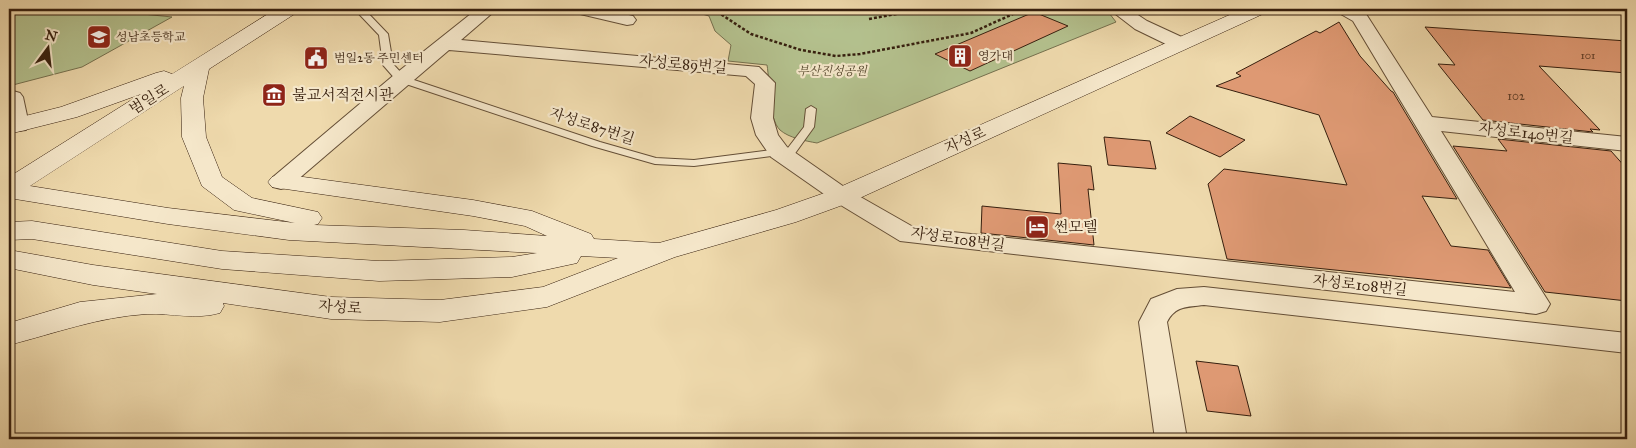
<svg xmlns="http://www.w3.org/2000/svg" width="1636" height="448" font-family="'IM FELL Great Primer','Noto Serif KR',serif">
	<rect width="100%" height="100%" fill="#efdaad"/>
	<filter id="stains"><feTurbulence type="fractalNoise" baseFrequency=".004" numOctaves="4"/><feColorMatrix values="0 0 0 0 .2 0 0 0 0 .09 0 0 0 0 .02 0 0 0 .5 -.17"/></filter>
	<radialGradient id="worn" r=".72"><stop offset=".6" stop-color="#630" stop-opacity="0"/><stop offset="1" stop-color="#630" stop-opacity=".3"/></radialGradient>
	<path fill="#b4c18e" stroke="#75704e" d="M9 9H94L172 17 82 67 9 86Z
		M685 9H1106L1116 22 817 143C806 141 789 138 780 130 768 118 770 82 767 65L728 61 731 45 715 31 709 16Z"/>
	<path fill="#de9973" stroke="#361f0e" d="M1034 12 1068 26 970 71 935 54Z
		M1339 22 1360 56 1391 91 1393 92 1457 199 1422 196 1451 246 1488 250 1511 288 1227 259 1208 184 1224 169 1347 185 1319 115 1216 86 1241 76 1236 73 1316 31 1320 33Z
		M1425 27 1627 41V73L1539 66 1600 130 1590 129 1593 132 1483 120 1438 64 1455 65Z
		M1190 116 1245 140 1220 157 1166 133Z
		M1104 137 1150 141 1156 169 1108 165Z
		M1498 139 1611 151 1627 169V301L1545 292 1453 146 1507 151Z
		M1058 163 1091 166 1094 190 1088 189 1094 245 981 233 982 206 1061 214Z
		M1196 361 1238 366 1251 416 1207 411Z"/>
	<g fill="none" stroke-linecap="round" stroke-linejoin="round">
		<defs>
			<path id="service" d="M342 9 365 10 388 34 393 64 405 77 600 142 656 158 694 160 779 149 785 152 779 155 694 166 655 164 592 146 397 81 383 65 379 35 359 14 343 11Z
				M811 106 816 109 814 127 791 159H783L781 157 804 127 806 109Z"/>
			<path id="minor" d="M477 9H497L461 40 759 67 775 83 773 118 778 135 787 147 850 191 915 228 1515 292 1353 21 1339 13 1336 9H1357L1366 14 1432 117 1627 137V151L1441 131 1550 304 1546 311 1536 314 900 241 834 201 771 157 756 135 751 118 755 84 746 76 449 50 289 187 281 189 273 187 269 182 273 177 394 75Z
				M573 9H603L633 16 636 20 633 24 627 25 576 13Z
				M1109 9H1129L1147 21 1186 39 1188 43 1186 47 1179 49 1172 47 1135 29Z
				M13 91 20 93 23 97 29 125 26 130 18 131 9 127V92Z
				M1204 287 1627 333V353L1204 305C1187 307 1175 306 1167 322L1187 439H1155L1139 322 1151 299 1177 289Z"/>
			<path id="secondary" d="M276 9H299L296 13 209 69 203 98 206 137 222 177 252 198 318 212 322 218 318 224 314 225 464 230 547 236 525 226 473 216 272 187 268 182 272 177 281 174 473 200 532 211 591 234 594 239 659 243 776 210 833 190 1243 9H1268L1265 13 851 202 796 222 675 257 547 307 440 322 331 319 223 303 224 306 220 313C196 320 171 313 147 314 98 317 56 333 9 345V323L80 302 157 294 93 285 9 268V250L93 265 331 297 440 300 543 287 618 258 581 256 577 263 512 277 379 281 222 269 32 239 9 240V222L32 221 222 251 379 261 512 257 537 253 289 240 168 224 9 198V177L141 94 77 117 9 134V120L61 107 156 73 164 71 172 74ZM184 86 181 98 182 137 202 186 234 210 295 223 168 208 30 186Z"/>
		</defs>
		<use href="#service" stroke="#644e36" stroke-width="2"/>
		<use href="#minor" stroke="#644e36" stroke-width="2"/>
		<use href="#secondary" stroke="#361f0e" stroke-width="1"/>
		<path stroke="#361f0e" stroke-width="2.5" stroke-dasharray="3 2" stroke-linecap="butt" d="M713 9 751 34 801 50 836 56 860 54 971 33 1024 9
			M869 19 923 9"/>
		<use href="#service" fill="#f5e7ca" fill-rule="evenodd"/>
		<use href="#minor" fill="#f5e7ca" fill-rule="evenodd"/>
		<use href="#secondary" fill="#f5e7ca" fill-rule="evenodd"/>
	</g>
	<defs>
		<symbol id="school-square" viewBox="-11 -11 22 22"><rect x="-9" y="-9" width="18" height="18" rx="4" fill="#8f2418" stroke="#f5e7ca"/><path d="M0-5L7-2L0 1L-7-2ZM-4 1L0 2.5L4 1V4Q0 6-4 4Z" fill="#fff"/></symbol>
		<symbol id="building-square" viewBox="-11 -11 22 22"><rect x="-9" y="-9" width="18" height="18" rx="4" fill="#8f2418" stroke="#f5e7ca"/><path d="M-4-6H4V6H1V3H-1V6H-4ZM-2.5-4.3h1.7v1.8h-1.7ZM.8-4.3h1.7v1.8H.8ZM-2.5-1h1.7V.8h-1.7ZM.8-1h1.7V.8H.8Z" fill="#fff"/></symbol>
		<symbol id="civic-square" viewBox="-11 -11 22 22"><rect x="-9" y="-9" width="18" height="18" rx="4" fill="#8f2418" stroke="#f5e7ca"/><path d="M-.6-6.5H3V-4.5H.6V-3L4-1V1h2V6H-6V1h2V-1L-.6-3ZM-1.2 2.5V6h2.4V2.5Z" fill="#fff"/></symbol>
		<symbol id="museum-square" viewBox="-11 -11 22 22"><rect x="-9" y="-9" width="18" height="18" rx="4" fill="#8f2418" stroke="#f5e7ca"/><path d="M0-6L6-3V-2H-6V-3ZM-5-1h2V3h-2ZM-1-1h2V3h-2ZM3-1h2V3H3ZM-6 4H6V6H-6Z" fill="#fff"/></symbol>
		<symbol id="hotel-square" viewBox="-11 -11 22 22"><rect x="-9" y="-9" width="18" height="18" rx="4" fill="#8f2418" stroke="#f5e7ca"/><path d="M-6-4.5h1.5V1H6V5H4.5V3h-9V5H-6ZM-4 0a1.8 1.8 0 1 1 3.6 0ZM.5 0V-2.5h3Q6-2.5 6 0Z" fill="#fff"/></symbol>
	</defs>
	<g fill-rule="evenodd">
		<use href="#school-square" x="85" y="23" width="28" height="28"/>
		<use href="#building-square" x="946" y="42" width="28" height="28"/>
		<use href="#civic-square" x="302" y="44" width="28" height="28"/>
		<use href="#museum-square" x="260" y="81" width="28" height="28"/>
		<use href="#hotel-square" x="1023" y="213" width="28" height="28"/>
	</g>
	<g text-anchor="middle" stroke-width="4.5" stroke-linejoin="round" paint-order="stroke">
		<g font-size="11" fill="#603e27">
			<text x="1588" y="59">101</text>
		</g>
		<g font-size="12" fill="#361f0e" stroke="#f5e7ca" text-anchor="start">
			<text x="116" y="41">성남초등학교</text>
			<text x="978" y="60">영가대</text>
			<text x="334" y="62">범일2동 주민센터</text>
		</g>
		<g font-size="12" font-style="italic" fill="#56482e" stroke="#f5e7ca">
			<text x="832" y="75">부산진성공원</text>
		</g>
		<g font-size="12" fill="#603e27">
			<text x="1516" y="100">102</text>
		</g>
		<g font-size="15" fill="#361f0e" stroke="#f5e7ca">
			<text transform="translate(683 64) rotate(5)" y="5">자성로89번길</text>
			<text transform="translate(149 99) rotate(-32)" y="5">범일로</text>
			<text transform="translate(592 126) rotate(18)" y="5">자성로87번길</text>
			<text transform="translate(1526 133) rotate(6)" y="5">자성로140번길</text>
			<text transform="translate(965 140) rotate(-24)" y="5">자성로</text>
			<text transform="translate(958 239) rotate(8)" y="5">자성로108번길</text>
			<text transform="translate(1360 285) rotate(6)" y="5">자성로108번길</text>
			<text transform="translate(340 307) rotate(4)" y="5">자성로</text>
		</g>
		<g font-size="15" fill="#361f0e" stroke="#f5e7ca" text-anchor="start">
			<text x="292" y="100">불교서적전시관</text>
			<text x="1054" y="232">썬모텔</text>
		</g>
	</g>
	<rect width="1636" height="448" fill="none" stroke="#efdaad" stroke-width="30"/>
	<rect x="10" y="10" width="1616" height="428" fill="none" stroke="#361f0e" stroke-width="2.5"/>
	<rect x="15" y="15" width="1606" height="418" fill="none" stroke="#361f0e"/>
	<g transform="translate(48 48) rotate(15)" stroke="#f5e7ca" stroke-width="4" paint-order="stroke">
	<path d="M0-4L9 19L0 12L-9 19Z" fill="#361f0e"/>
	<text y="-8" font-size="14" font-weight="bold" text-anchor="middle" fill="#361f0e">N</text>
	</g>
	<rect width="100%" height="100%" filter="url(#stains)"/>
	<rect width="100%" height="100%" fill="url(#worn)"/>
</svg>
